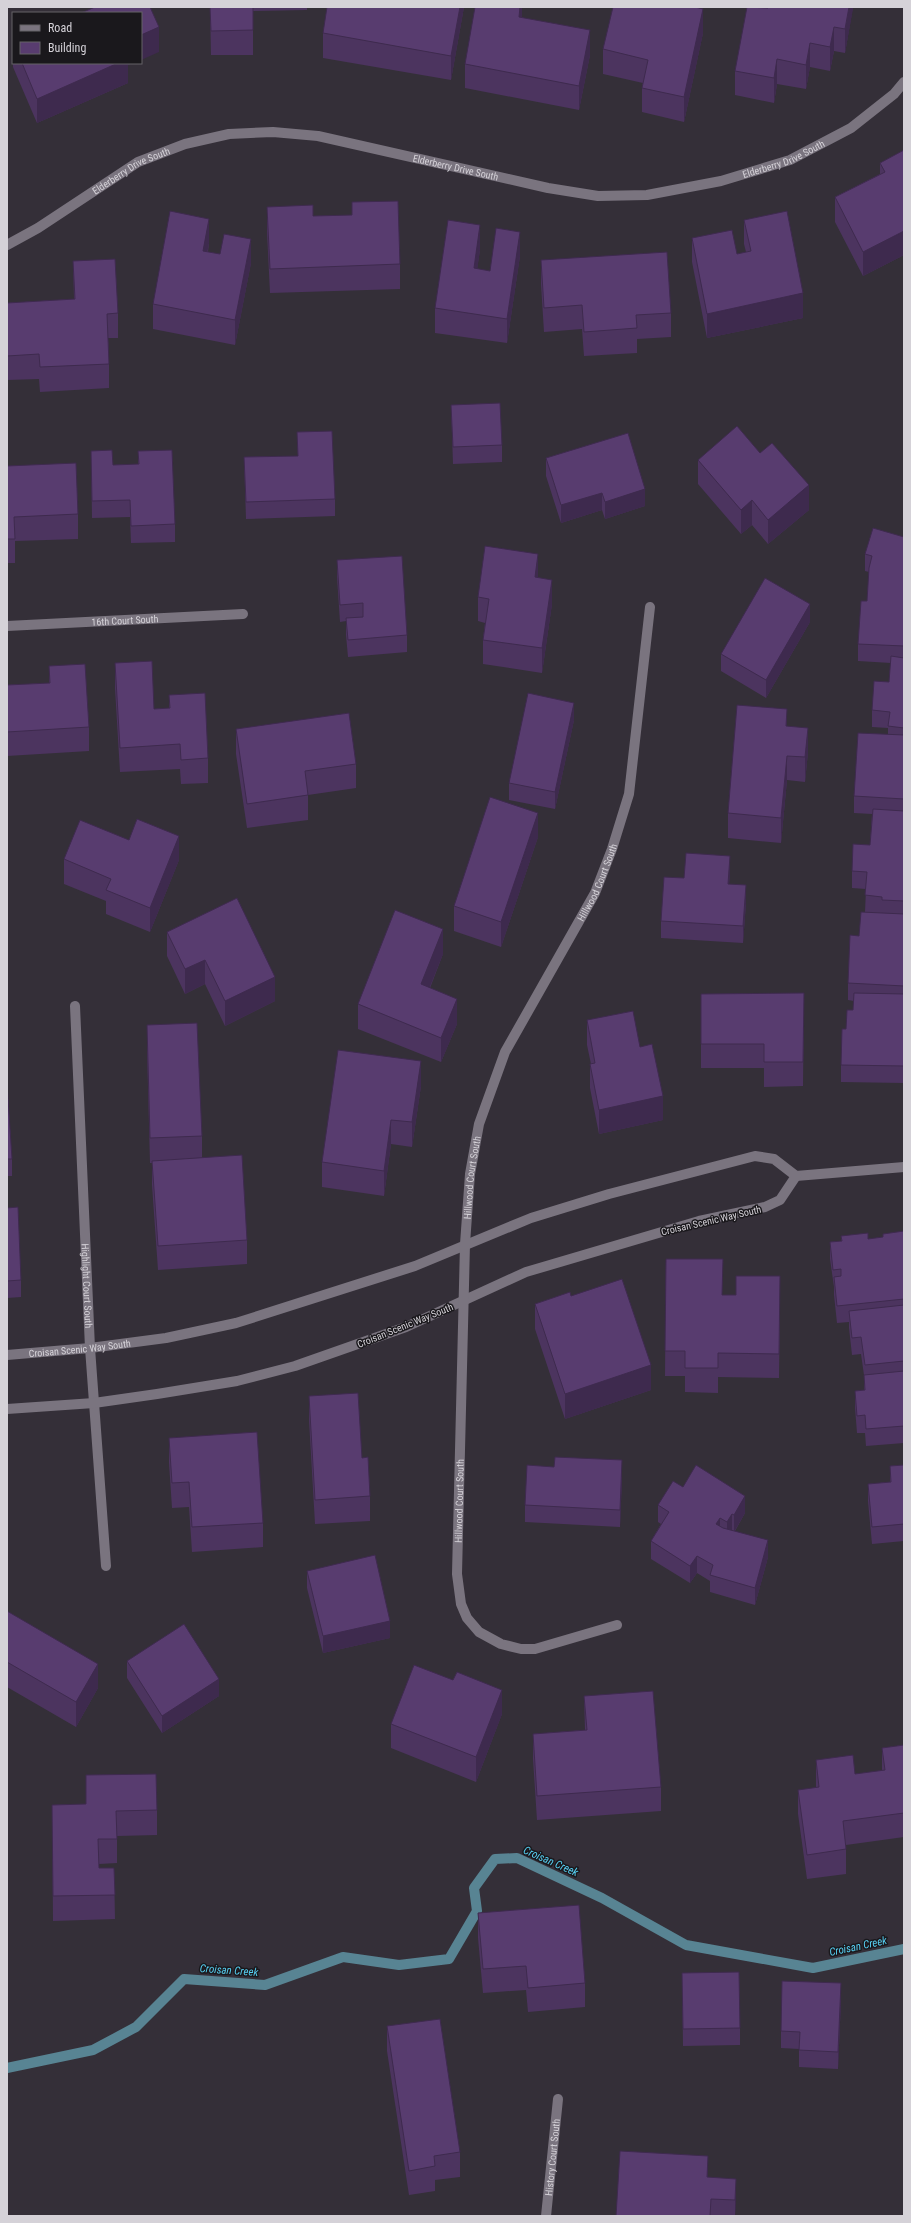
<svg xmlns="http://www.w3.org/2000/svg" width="911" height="2223" font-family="'Roboto Condensed',sans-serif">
	<rect width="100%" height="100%" fill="#342f38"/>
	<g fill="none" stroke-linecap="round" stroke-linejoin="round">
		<path stroke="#588493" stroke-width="10" d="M7 2068 93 2050 136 2027 184 1979 265 1985 343 1957 399 1965 449 1959 477 1911 474 1888 495 1859 517 1858 602 1898 686 1945 813 1968 904 1949"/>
		<g stroke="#7a747f" stroke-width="10">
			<path id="s1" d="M7 245 38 228 138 162 185 144 229 134 273 132 318 136 548 188 598 196 647 195 721 181 790 160 851 128 894 94 904 82"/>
			<path id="s2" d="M7 626 243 614"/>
			<path id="s3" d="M75 1006 90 1348 106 1566"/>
			<path d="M796 1176 904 1167"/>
			<path id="s4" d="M7 1355 90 1348 166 1338 236 1323 415 1266 531 1218 609 1194 755 1156 774 1159 796 1176 780 1200 765 1207 699 1221 526 1272 406 1327 295 1366 237 1381 157 1394 94 1403 7 1409"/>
			<path id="s5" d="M617 1625 535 1649H521L501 1644 479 1632 467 1618 461 1604 457 1574 465 1244 470 1174 479 1124 505 1052 595 893 612 849 629 794 650 607"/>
			<path id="s6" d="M546 2216 558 2099"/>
		</g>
	</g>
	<path fill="#4c345f" d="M210 7H307V10L253 11V55H211Z
		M464 7 451 80 323 58V33Z
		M522 7V17L590 55 579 110 465 88V64Z
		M853 7 845 53 834 51 830 71 810 67 806 89 777 84 774 103 735 95V71L768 8Z
		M703 33 684 122 642 112V88L643 83 603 74V49Z
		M13 43V63H133L128 65V83L37 123 13 67Z
		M904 150V255L863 276 835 222V197L880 174V163Z
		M267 207 313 216 400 264V289L270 293 267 232Z
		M744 220 803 318 707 338 692 262V238L737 254 746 252 744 244Z
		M209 243 208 252 251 263 235 345 153 329V304Z
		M480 250 477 269 490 271 520 256 507 343 435 333V308Z
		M541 260 671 313V337L637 339V353L584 356 582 329 544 332 541 284Z
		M73 261 118 313V338H108L109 364V388L40 392 39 379 7 380V303L74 299Z
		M451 405 502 445V462L453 464Z
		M297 432 335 499V516L246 519 244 457 298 456Z
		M91 451 113 465 138 464V451L175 524V542L131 543 130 517 92 518Z
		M546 458 645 506 605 519 602 510 561 523 546 476Z
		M698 460 809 510 768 544 752 525 741 534 698 484Z
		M7 466 78 514V539L15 541V563H7Z
		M904 537V1083L841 1082V1065L846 1029 853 1010 854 1001 848 1000V983L865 912 866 889 852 888V871L870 845 872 814 854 813V796L888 734V728L872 727V710L889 682 891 663 858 661V644L867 601 869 572 865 571V554Z
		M337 560 407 635V652L348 657 346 635V621L340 622 337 577Z
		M538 578 552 604 542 673 483 664V640L485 623 478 621V597Z
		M810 622 766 698 721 671V654Z
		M115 663 154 709 169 708V695L208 758V783L181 784 180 769 120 772 115 688Z
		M49 666 89 727V751L7 756V685L49 683Z
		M574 720 555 809 509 800V783Z
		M787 726 808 752 805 782 787 780 781 843 728 838V813Z
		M236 729 356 764V788L308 795V820L247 828 236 754Z
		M538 837 501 947 454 931V906Z
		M64 859 179 860 150 932 106 914V901L64 884Z
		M730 873 729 884 746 903 743 943 661 938V921L684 878Z
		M167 932 275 1001 225 1026 205 984 185 994 167 956Z
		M443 954 430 988 457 1024 441 1062 358 1029V1004Z
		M804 993 803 1086 764 1087V1068H701V994Z
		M587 1020 663 1120 599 1134 590 1088V1064H591L587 1045Z
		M147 1025 202 1136V1157L247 1240V1264L158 1270 152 1185V1163H150L147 1050Z
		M7 1083 12 1159V1176H7Z
		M421 1086 412 1147 391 1144 384 1196 322 1187V1162Z
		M7 1208 21 1280V1297L7 1298Z
		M904 1231V1443L866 1446 865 1433H857L855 1408V1391L864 1390V1375L861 1354 852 1355 849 1328V1322L837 1323 834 1295V1287L830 1259V1242L841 1241V1236L868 1239 883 1237Z
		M666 1259 722 1295 780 1300 779 1378 718 1377V1393L685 1392V1376H665Z
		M571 1296 651 1390 565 1419 535 1329V1304Z
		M309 1396 362 1458 370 1496V1521L315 1524 309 1420Z
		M169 1438 263 1523V1547L192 1552 189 1507 172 1508 169 1463Z
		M904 1465V1541L872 1544 868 1501V1484L890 1482V1466Z
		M622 1477 620 1527 525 1522V1505Z
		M683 1487 745 1513 735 1531 768 1557 755 1605 710 1592V1581L697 1573 690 1583 651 1559V1541L661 1524 658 1522V1505Z
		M307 1571 390 1638 323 1653 307 1588Z
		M7 1611 98 1688 76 1727 7 1687Z
		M127 1661 219 1696 162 1733 127 1678Z
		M584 1696 661 1787V1811L537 1820 533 1759V1734L585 1730Z
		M502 1714 476 1782 391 1748V1724Z
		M904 1745V1837L846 1845V1874L807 1879 798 1814V1790L816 1788V1760L855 1774 882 1771V1748Z
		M86 1775 157 1810V1835L117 1836V1863L99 1864V1868H114L115 1919 53 1921 52 1805 86 1804Z
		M478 1913 585 1983V2007L528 2012 526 1990 483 1993 478 1938Z
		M682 1973 740 2028V2045L683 2046Z
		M841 2000 838 2069 799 2067V2049L781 2048V2031Z
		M387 2026 460 2152V2177L435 2180V2191L409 2195 387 2051Z
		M708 2178 736 2179 735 2216H616Z"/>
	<path fill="#3e2a4e" d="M460 7H464L451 80V56Z
		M520 7H522V24L519 17Z
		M849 7H853V9L845 53V29Z
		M703 9V33L684 122V97Z
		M159 27V52L141 60V35Z
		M834 27V51L830 71V47Z
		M590 30V55L579 110V86Z
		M810 43V67L806 89V65Z
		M777 59V84L774 103V78Z
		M118 63H133L128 65V83L37 123V99Z
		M209 219V243L203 275V251Z
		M480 225V250L474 293V268Z
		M904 231V255L863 276V252Z
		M520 232V256L507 343V319Z
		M251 239V263L235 345V320Z
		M803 293V318L707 338V314Z
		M809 485V510L768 544V520Z
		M645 489V506L605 519V502Z
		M602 493V510L561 523V505Z
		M752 500V525L741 534V510Z
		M538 554V578L535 577Z
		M552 580V604L542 673V648Z
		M810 604V622L766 698V680Z
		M574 703V720L555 809V792Z
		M787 709V734L786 726Z
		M808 728V752L805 782V757Z
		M787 756V780L781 843V818Z
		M538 813V837L501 947V922Z
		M179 836V860L150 932V908Z
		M730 856V873L728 902V884Z
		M746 885V903L743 943V926Z
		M443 929V954L421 1009V984Z
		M205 960V984L185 994V969Z
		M275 977V1001L225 1026V1001Z
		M457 999V1024L441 1062V1038Z
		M421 1061V1086L412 1147V1122Z
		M663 1096V1120L599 1134V1110Z
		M391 1120V1144L384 1196V1171Z
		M651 1365V1390L565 1419V1394Z
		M622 1460V1477L620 1527V1510Z
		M745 1496V1513L734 1532V1515Z
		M732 1514V1531L727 1539V1522Z
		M720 1518V1535L716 1524Z
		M768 1540V1557L755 1605V1588Z
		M697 1556V1573L690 1583V1566Z
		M390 1621V1638L323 1653V1636Z
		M98 1664V1688L76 1727V1702Z
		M219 1679V1696L162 1733V1716Z
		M502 1690V1714L476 1782V1757Z
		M841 1983V2000L838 2069V2052Z
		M708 2156V2181L707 2177Z
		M736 2179V2204L735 2216V2200Z"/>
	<path fill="#583c6f" stroke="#3e2a4e" d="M95 7H150L159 27 141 35V13H81Z
		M210 7H253V30L211 31Z
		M327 7H460L451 56 323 33Z
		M475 7H520L519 17 590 30 579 86 465 64Z
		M613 7H695L703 9 684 97 642 88 648 60 603 49Z
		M747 7 768 8V7H849L845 29 834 27 830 47 810 43 806 65 777 59 774 78 735 71Z
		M22 63H118L37 99Z
		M904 150V231L863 252 835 197 885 172 880 163Z
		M398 201 400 264 270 269 267 207 313 205V216L352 215V202Z
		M170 211 209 219 203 251 220 254 224 234 251 239 235 320 153 304Z
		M787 211 803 293 707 314 692 238 732 230 737 254 751 251 744 220Z
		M448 220 480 225 474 268 490 271 496 228 520 232 507 319 435 308Z
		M667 252 671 313 636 315 637 328 584 332 582 305 544 308 541 260Z
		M115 259 118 313 107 314 109 364 40 367 39 354 7 356V303L75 299 73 261Z
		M500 403 502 445 453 447 451 405Z
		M737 426 760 453 772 443 809 485 768 520 752 500 741 510 698 460Z
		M332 431 335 499 246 502 244 457 298 456 297 432Z
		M628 433 645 489 605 502 602 493 561 505 546 458Z
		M112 450 113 465 139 464 138 451 172 450 175 524 131 526 130 500 92 501 91 451Z
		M76 463 78 514 14 517 15 539H7V466Z
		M873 528 904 537V646L858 644 861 601H867L869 568 872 556 865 554Z
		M485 546 538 554 535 577 552 580 542 648 483 640 489 599 478 597Z
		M402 556 407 635 348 640 346 618 363 617V603L340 605 337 560Z
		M765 578 810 604 766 680 721 654Z
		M891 656 904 658V728L888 726 890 712 872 710 874 681 889 682Z
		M152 661 154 709 170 708 169 695 205 693 208 758 181 760 180 744 120 748 115 663Z
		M85 664 89 727 7 732V685L50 683 49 666Z
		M528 693 574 703 555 792 509 783Z
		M737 705 787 709 786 726 808 728 805 757 787 756 781 818 728 813Z
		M349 713 356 764 305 771 308 795 247 804 236 729Z
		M858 733 904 735V799L854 796Z
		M490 797 538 813 501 922 454 906Z
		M873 809 904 811V901L882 900V897L865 895 867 872 852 871 853 844 870 845Z
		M137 819 179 836 150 908 106 890 111 879 64 859 80 820 129 840Z
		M686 853 730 856 728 884 746 885 743 926 661 921 664 877 684 878Z
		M237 898 275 977 225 1001 205 960 185 969 167 932Z
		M395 910 443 929 421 984 457 999 441 1038 358 1004Z
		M861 912 904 914V986L848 983 850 935 859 936Z
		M804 993 803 1062H764V1044H701V994Z
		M854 993 904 994V1066L841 1065 842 1029H846L847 1010H853Z
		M633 1011 640 1047 652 1044 663 1096 599 1110 590 1064 595 1063 587 1020Z
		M197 1023 202 1136 150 1138 147 1025Z
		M338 1050 421 1061 412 1122 391 1120 384 1171 322 1162Z
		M7 1083 12 1159H7Z
		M242 1155 247 1240 158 1246 152 1161Z
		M18 1207 21 1280 7 1281V1208Z
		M904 1231V1299L837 1306 834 1277 841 1276V1269L833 1270 830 1242 842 1241 841 1236 868 1233V1239L883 1237V1234Z
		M666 1259H723L722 1295H736V1276H780L779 1354 718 1353V1368H685V1351H665Z
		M622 1279 651 1365 565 1394 535 1304 570 1292 571 1296Z
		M904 1305V1361L865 1365 861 1337 852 1338 849 1311Z
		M904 1371V1426L866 1429 865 1415 857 1416 855 1391 865 1390 864 1375Z
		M358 1393 362 1458 368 1457 370 1496 315 1500 309 1396Z
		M257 1432 263 1523 192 1527 189 1482 172 1483 169 1438Z
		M555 1457 622 1460 620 1510 525 1505 527 1465 554 1467Z
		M696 1465 745 1496 734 1515 732 1514 727 1522 720 1518 716 1524 723 1528 768 1540 755 1588 710 1575 713 1565 697 1556 690 1566 651 1541 669 1512 658 1505 673 1481 683 1487Z
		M904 1465V1524L872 1527 868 1484 891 1482 890 1466Z
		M375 1555 390 1621 323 1636 307 1571Z
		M7 1611 98 1664 76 1702 7 1662Z
		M184 1624 219 1679 162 1716 127 1661Z
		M414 1665 453 1680 457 1672 502 1690 476 1757 391 1724Z
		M653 1691 661 1787 537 1796 533 1734 587 1730 584 1696Z
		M904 1745V1813L843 1821 846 1849 807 1855 798 1790 819 1787 816 1760 853 1755 855 1774 885 1770 882 1748Z
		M156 1774 157 1810 116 1811 117 1839H98L99 1868H114L115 1895 53 1896 52 1805 86 1804V1775Z
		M579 1905 585 1983 528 1988 526 1966 483 1969 478 1913Z
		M739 1972 740 2028 683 2029 682 1973Z
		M782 1981 841 1983 838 2052 799 2050 800 2032 781 2031Z
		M440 2019 460 2152 434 2156 435 2166 409 2171 387 2026Z
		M620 2151 708 2156 707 2177 736 2179 735 2200 711 2199 710 2216H616Z"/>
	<g text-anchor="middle" stroke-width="3" stroke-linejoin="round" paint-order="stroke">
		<g font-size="10" fill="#d5d2d8" stroke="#1a181c">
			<text dy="4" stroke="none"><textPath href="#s1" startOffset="817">Elderberry Drive South</textPath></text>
			<text dy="4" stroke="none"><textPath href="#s1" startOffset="481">Elderberry Drive South</textPath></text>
			<text dy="4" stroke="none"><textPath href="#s1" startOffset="145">Elderberry Drive South</textPath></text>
			<text dy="4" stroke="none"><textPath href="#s2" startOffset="118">16th Court South</textPath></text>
			<text dy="4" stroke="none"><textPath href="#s5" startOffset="930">Hillwood Court South</textPath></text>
			<text dy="4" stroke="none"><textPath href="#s5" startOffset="606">Hillwood Court South</textPath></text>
			<text transform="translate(711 1220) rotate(-13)" y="4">Croisan Scenic Way South</text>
			<text dy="4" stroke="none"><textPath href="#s3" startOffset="280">Highlight Court South</textPath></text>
			<text transform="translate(405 1325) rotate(-22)" y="4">Croisan Scenic Way South</text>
			<text dy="4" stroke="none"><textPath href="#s4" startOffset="73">Croisan Scenic Way South</textPath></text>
			<text dy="4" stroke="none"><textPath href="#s5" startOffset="282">Hillwood Court South</textPath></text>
			<text dy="4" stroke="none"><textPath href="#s6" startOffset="59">History Court South</textPath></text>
		</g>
		<g font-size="11" font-style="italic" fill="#57d0f3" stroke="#1a181c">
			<text transform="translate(551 1861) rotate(24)" y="4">Croisan Creek</text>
			<text transform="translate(858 1946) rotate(-12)" y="4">Croisan Creek</text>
			<text transform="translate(229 1970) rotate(4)" y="4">Croisan Creek</text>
		</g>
	</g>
	<rect width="911" height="2223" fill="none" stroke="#d5d2d8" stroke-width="16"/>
	<rect x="12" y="12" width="130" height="52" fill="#1a181c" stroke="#656267"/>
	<rect x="20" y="25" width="20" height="6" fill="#7a747f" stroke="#656267"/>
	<text x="48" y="32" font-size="12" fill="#d5d2d8">Road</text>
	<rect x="20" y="42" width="20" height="12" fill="#583c6f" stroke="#656267"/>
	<text x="48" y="52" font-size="12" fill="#d5d2d8">Building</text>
</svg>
